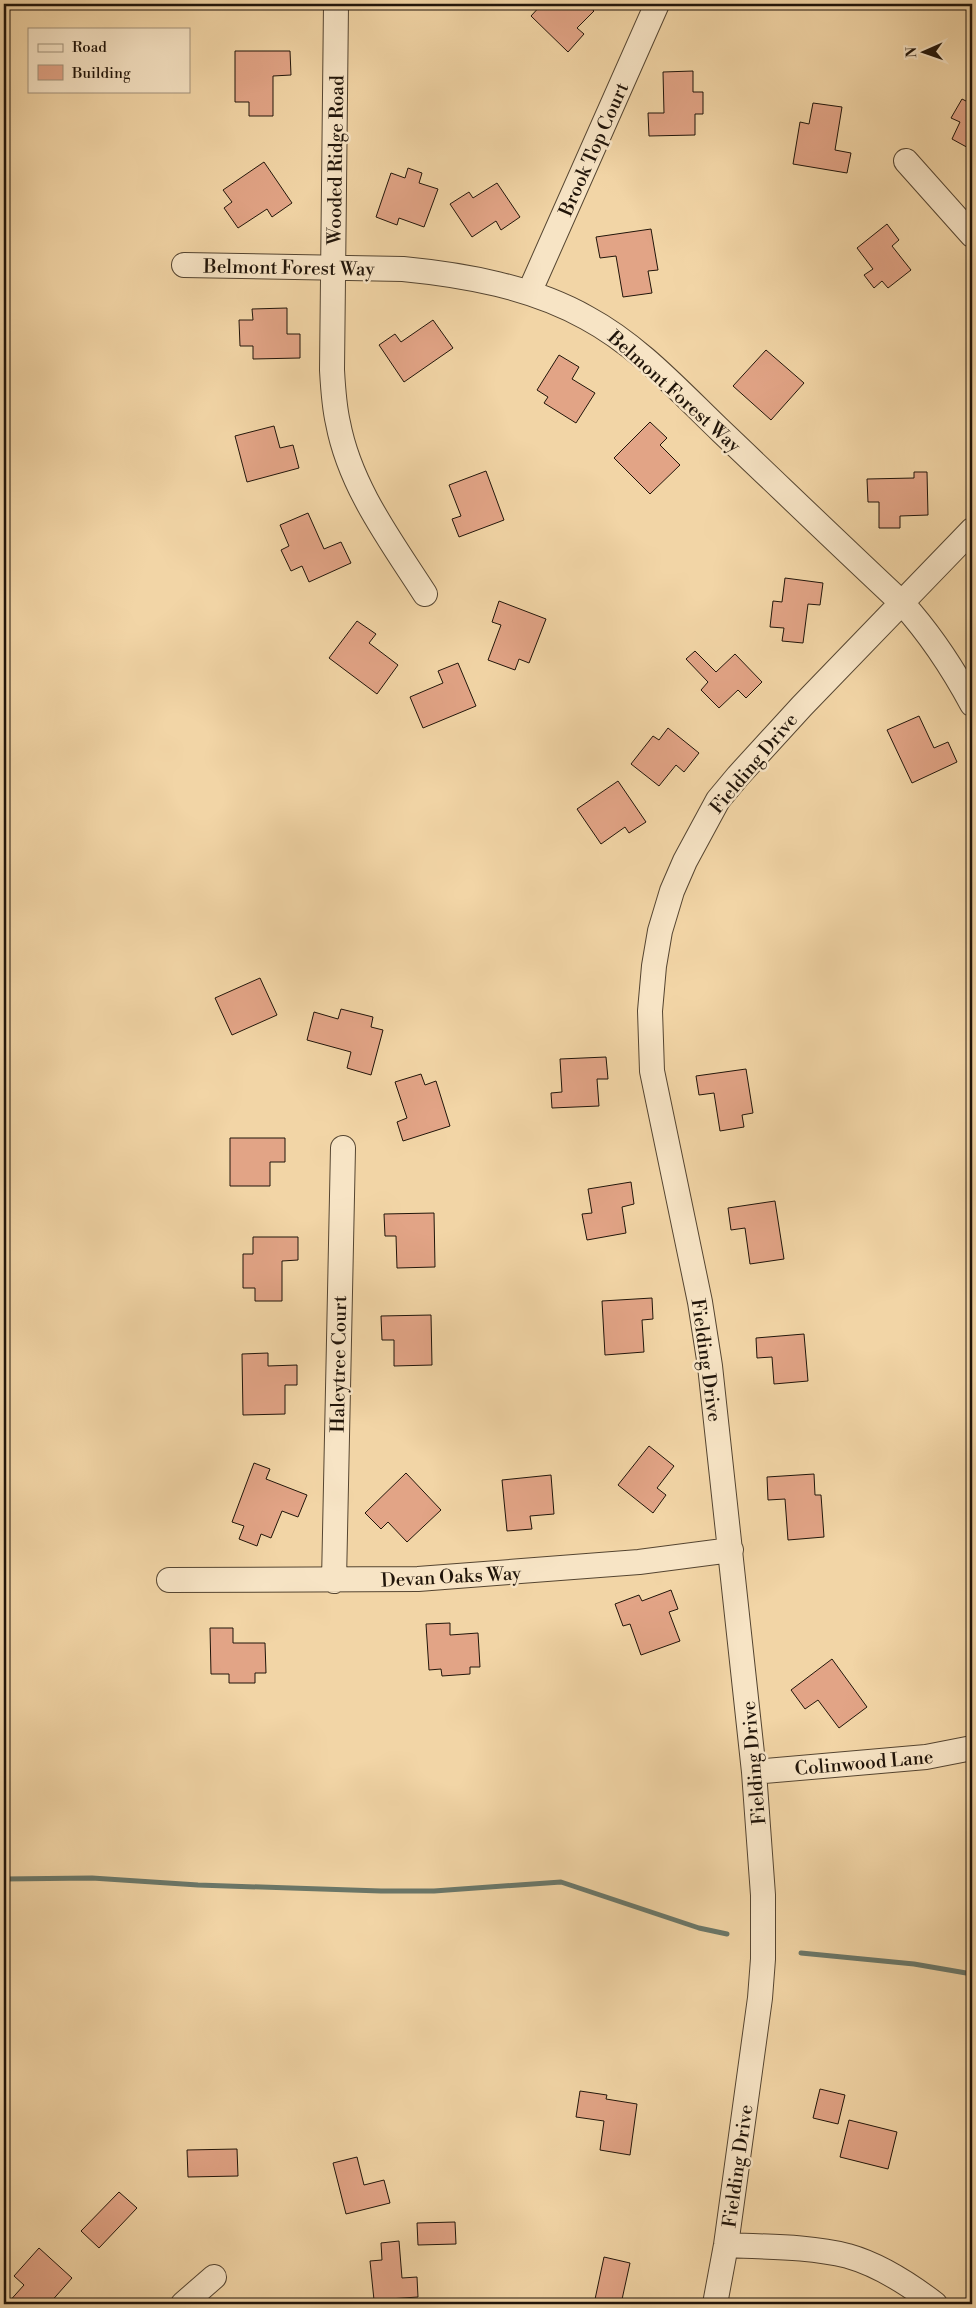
<svg xmlns="http://www.w3.org/2000/svg" width="976" height="2308" font-family="'Libre Bodoni',serif">
	<rect width="100%" height="100%" fill="#f2d5a6"/>
	<filter id="stains"><feTurbulence type="fractalNoise" baseFrequency=".004" numOctaves="4"/><feColorMatrix values="0 0 0 0 .2 0 0 0 0 .09 0 0 0 0 .02 0 0 0 .5 -.17"/></filter>
	<radialGradient id="worn" r=".72"><stop offset=".6" stop-color="#630" stop-opacity="0"/><stop offset="1" stop-color="#630" stop-opacity=".3"/></radialGradient>
	<g fill="none" stroke-linecap="round" stroke-linejoin="round">
		<path stroke="#6a7769" stroke-width="5" d="M4 1879 92 1878 198 1885 381 1891H434L561 1882 699 1928 727 1934
			M801 1953 914 1964 972 1974"/>
	</g>
	<path fill="#e2a486" stroke="#21150a" d="M542 4H586L594 11 577 28 584 34 568 52 531 16Z
		M235 51H290L291 75 273 76V116H249V102H235Z
		M693 71V92H703V114H695V135L649 136 648 113H664L663 72Z
		M962 99 970 103 972 100V150L952 139 960 122 951 118Z
		M813 103 842 107 835 150 851 153 847 173 793 164 800 122 809 124Z
		M264 162 292 203 272 217 267 209 238 228 224 208 232 202 223 190Z
		M408 168 422 173 419 183 438 189 424 227 399 218 397 225 376 217 391 173 405 178Z
		M497 183 520 217 501 230 496 221 472 237 450 204 469 192 473 198Z
		M887 224 899 240 892 246 911 270 888 288 882 281 874 288 864 275 873 269 857 248Z
		M651 229 658 270 648 271 652 293 623 297 616 256 600 258 596 237Z
		M287 308V334H300V358L253 359V346H240L239 320H253L252 309Z
		M433 320 453 348 404 382 379 345 395 334 401 342Z
		M766 350 804 383 771 420 733 386Z
		M559 355 579 367 572 379 595 393 576 423 544 403 548 397 537 390Z
		M650 422 667 438 660 445 680 465 650 494 614 458Z
		M274 426 280 448 293 445 299 468 247 482 235 436Z
		M486 471 504 520 459 537 452 519 461 516 449 485Z
		M914 472H927L928 515 900 516V528H879V502H868L867 479 914 478Z
		M308 513 324 549 341 542 351 563 309 582 302 566 291 571 281 550 289 546 280 525Z
		M785 578 823 583 820 605 808 604 803 643 782 641 784 628 770 627 773 601 782 602Z
		M499 601 546 619 529 663 519 659 515 670 488 660 501 625 492 622Z
		M357 621 376 634 369 643 398 665 377 694 329 658Z
		M695 651 716 672 735 654 762 682 746 698 738 690 719 708 701 690 708 682 686 659Z
		M458 663 476 706 423 728 410 697 443 683 438 671Z
		M919 716 934 748 948 742 957 762 912 783 887 730Z
		M668 728 699 753 684 772 676 765 659 786 631 764 653 736 659 740Z
		M618 781 646 822 629 833 625 827 601 844 577 809Z
		M260 978 277 1015 232 1035 215 998Z
		M341 1009 373 1017 371 1027 383 1030 371 1075 347 1068 351 1052 307 1040 314 1012 338 1019Z
		M606 1057 608 1079H597L599 1106 552 1108 551 1093 562 1092 560 1059Z
		M746 1069 753 1113 742 1115 744 1127 720 1131 714 1093 699 1095 696 1076Z
		M421 1074 425 1085 436 1081 450 1126 403 1141 397 1122 407 1118 395 1082Z
		M230 1138H285V1162H270V1186H230Z
		M631 1182 634 1204 622 1207 626 1233 587 1240 582 1214 592 1213 588 1189Z
		M775 1201 784 1259 750 1264 745 1228 731 1230 728 1208Z
		M434 1213 435 1267 397 1268 396 1236H385L384 1214Z
		M253 1237H298V1260L282 1261V1301H255V1288H243V1254H253Z
		M652 1298 653 1319 642 1320 644 1352 605 1355 602 1301Z
		M431 1315 432 1365 394 1366V1340H382L381 1316Z
		M804 1334 808 1381 774 1384 772 1357 757 1358 756 1338Z
		M268 1353V1366L297 1365V1385H285V1414L243 1415 242 1354Z
		M649 1446 674 1466 657 1488 666 1495 653 1513 618 1485Z
		M254 1463 270 1469 266 1479 307 1495 298 1517 282 1511 271 1538 261 1534 257 1546 239 1539 244 1526 232 1522Z
		M406 1473 441 1510 407 1542 388 1522 381 1529 365 1513Z
		M814 1474 815 1495H821L824 1537 788 1540 785 1499 768 1500 767 1477Z
		M551 1475 554 1514 530 1516 532 1529 507 1531 502 1480Z
		M671 1590 678 1609 669 1612 680 1641 641 1655 630 1624 623 1626 615 1604 639 1595 642 1601Z
		M450 1623V1635L478 1633 480 1667H470V1674L442 1676 441 1669 429 1670 426 1624Z
		M210 1628H233V1643H265L266 1673H255V1683H229V1674H211Z
		M832 1659 867 1707 839 1728 818 1700 805 1709 791 1690Z
		M820 2089 845 2095 838 2124 813 2118Z
		M580 2091 607 2095 606 2099 637 2104 630 2155 600 2150 604 2121 576 2117Z
		M849 2120 897 2132 888 2169 840 2157Z
		M237 2149 238 2176 188 2177 187 2150Z
		M357 2157 364 2185 384 2180 390 2203 346 2214 333 2163Z
		M119 2192 137 2208 99 2248 81 2231Z
		M455 2222 456 2244 418 2245 417 2223Z
		M399 2241 402 2278 417 2277 418 2297 374 2300 370 2261 382 2260 381 2243Z
		M39 2248 72 2278 49 2304H7L24 2285 14 2276Z
		M604 2257 630 2263 621 2304H594Z"/>
	<g fill="none" stroke-linecap="round" stroke-linejoin="round">
		<defs>
			<path id="minor" d="M336 4 332 370C333 388 334 406 338 423 350 487 391 541 425 594
				M906 161 972 235
				M184 265 403 269C465 275 532 287 587 318 639 346 680 392 722 432 782 489 842 547 903 604 931 635 952 667 972 704
				M529 293 657 4
				M169 1580 418 1579 639 1562 731 1550
				M334 1581 343 1148
				M754 1772 926 1757 972 1748
				M726 2245C765 2247 809 2246 848 2256 880 2265 909 2284 935 2304
				M183 2304 214 2277
				M715 2304 726 2245 760 1998 763 1959V1895L754 1772 710 1366 700 1302 652 1071 650 1011 654 966 660 931 672 891 685 861 718 800 738 776 802 706 972 530"/>
		</defs>
		<use href="#minor" stroke="#554531" stroke-width="26"/>
		<use href="#minor" stroke="#f7e4c5" stroke-width="24"/>
	</g>
	<g text-anchor="middle" stroke-width="5" stroke-linejoin="round" paint-order="stroke">
		<g font-size="19" fill="#21150a" stroke="#f7e4c5">
			<text transform="translate(593 149) rotate(-66)" y="7">Brook Top Court</text>
			<text transform="translate(335 160) rotate(-89)" y="7">Wooded Ridge Road</text>
			<text transform="translate(289 267) rotate(1)" y="7">Belmont Forest Way</text>
			<text transform="translate(675 391) rotate(42)" y="7">Belmont Forest Way</text>
			<text transform="translate(753 763) rotate(-50)" y="7">Fielding Drive</text>
			<text transform="translate(707 1360) rotate(82)" y="7">Fielding Drive</text>
			<text transform="translate(338 1364) rotate(-89)" y="7">Haleytree Court</text>
			<text transform="translate(451 1576) rotate(-3)" y="7">Devan Oaks Way</text>
			<text transform="translate(864 1762) rotate(-5)" y="7">Colinwood Lane</text>
			<text transform="translate(753 1763) rotate(-95)" y="7">Fielding Drive</text>
			<text transform="translate(737 2166) rotate(-82)" y="7">Fielding Drive</text>
		</g>
	</g>
	<rect width="976" height="2308" fill="none" stroke="#f2d5a6" stroke-width="20"/>
	<rect x="5" y="5" width="966" height="2298" fill="none" stroke="#21150a" stroke-width="2.5"/>
	<rect x="10" y="10" width="956" height="2288" fill="none" stroke="#21150a"/>
	<rect x="28" y="28" width="162" height="65" fill="#f7e4c5" stroke="#a1917a"/>
	<rect x="38" y="44" width="25" height="8" fill="#f7e4c5" stroke="#a1917a"/>
	<text x="72" y="52" font-size="15" fill="#21150a">Road</text>
	<rect x="38" y="65" width="25" height="15" fill="#e2a486" stroke="#a1917a"/>
	<text x="72" y="78" font-size="15" fill="#21150a">Building</text>
	<g transform="translate(924 52) rotate(268)" stroke="#f7e4c5" stroke-width="4" paint-order="stroke">
	<path d="M0-4L9 19L0 12L-9 19Z" fill="#21150a"/>
	<text y="-8" font-size="14" font-weight="bold" text-anchor="middle" fill="#21150a">N</text>
	</g>
	<rect width="100%" height="100%" filter="url(#stains)"/>
	<rect width="100%" height="100%" fill="url(#worn)"/>
</svg>
